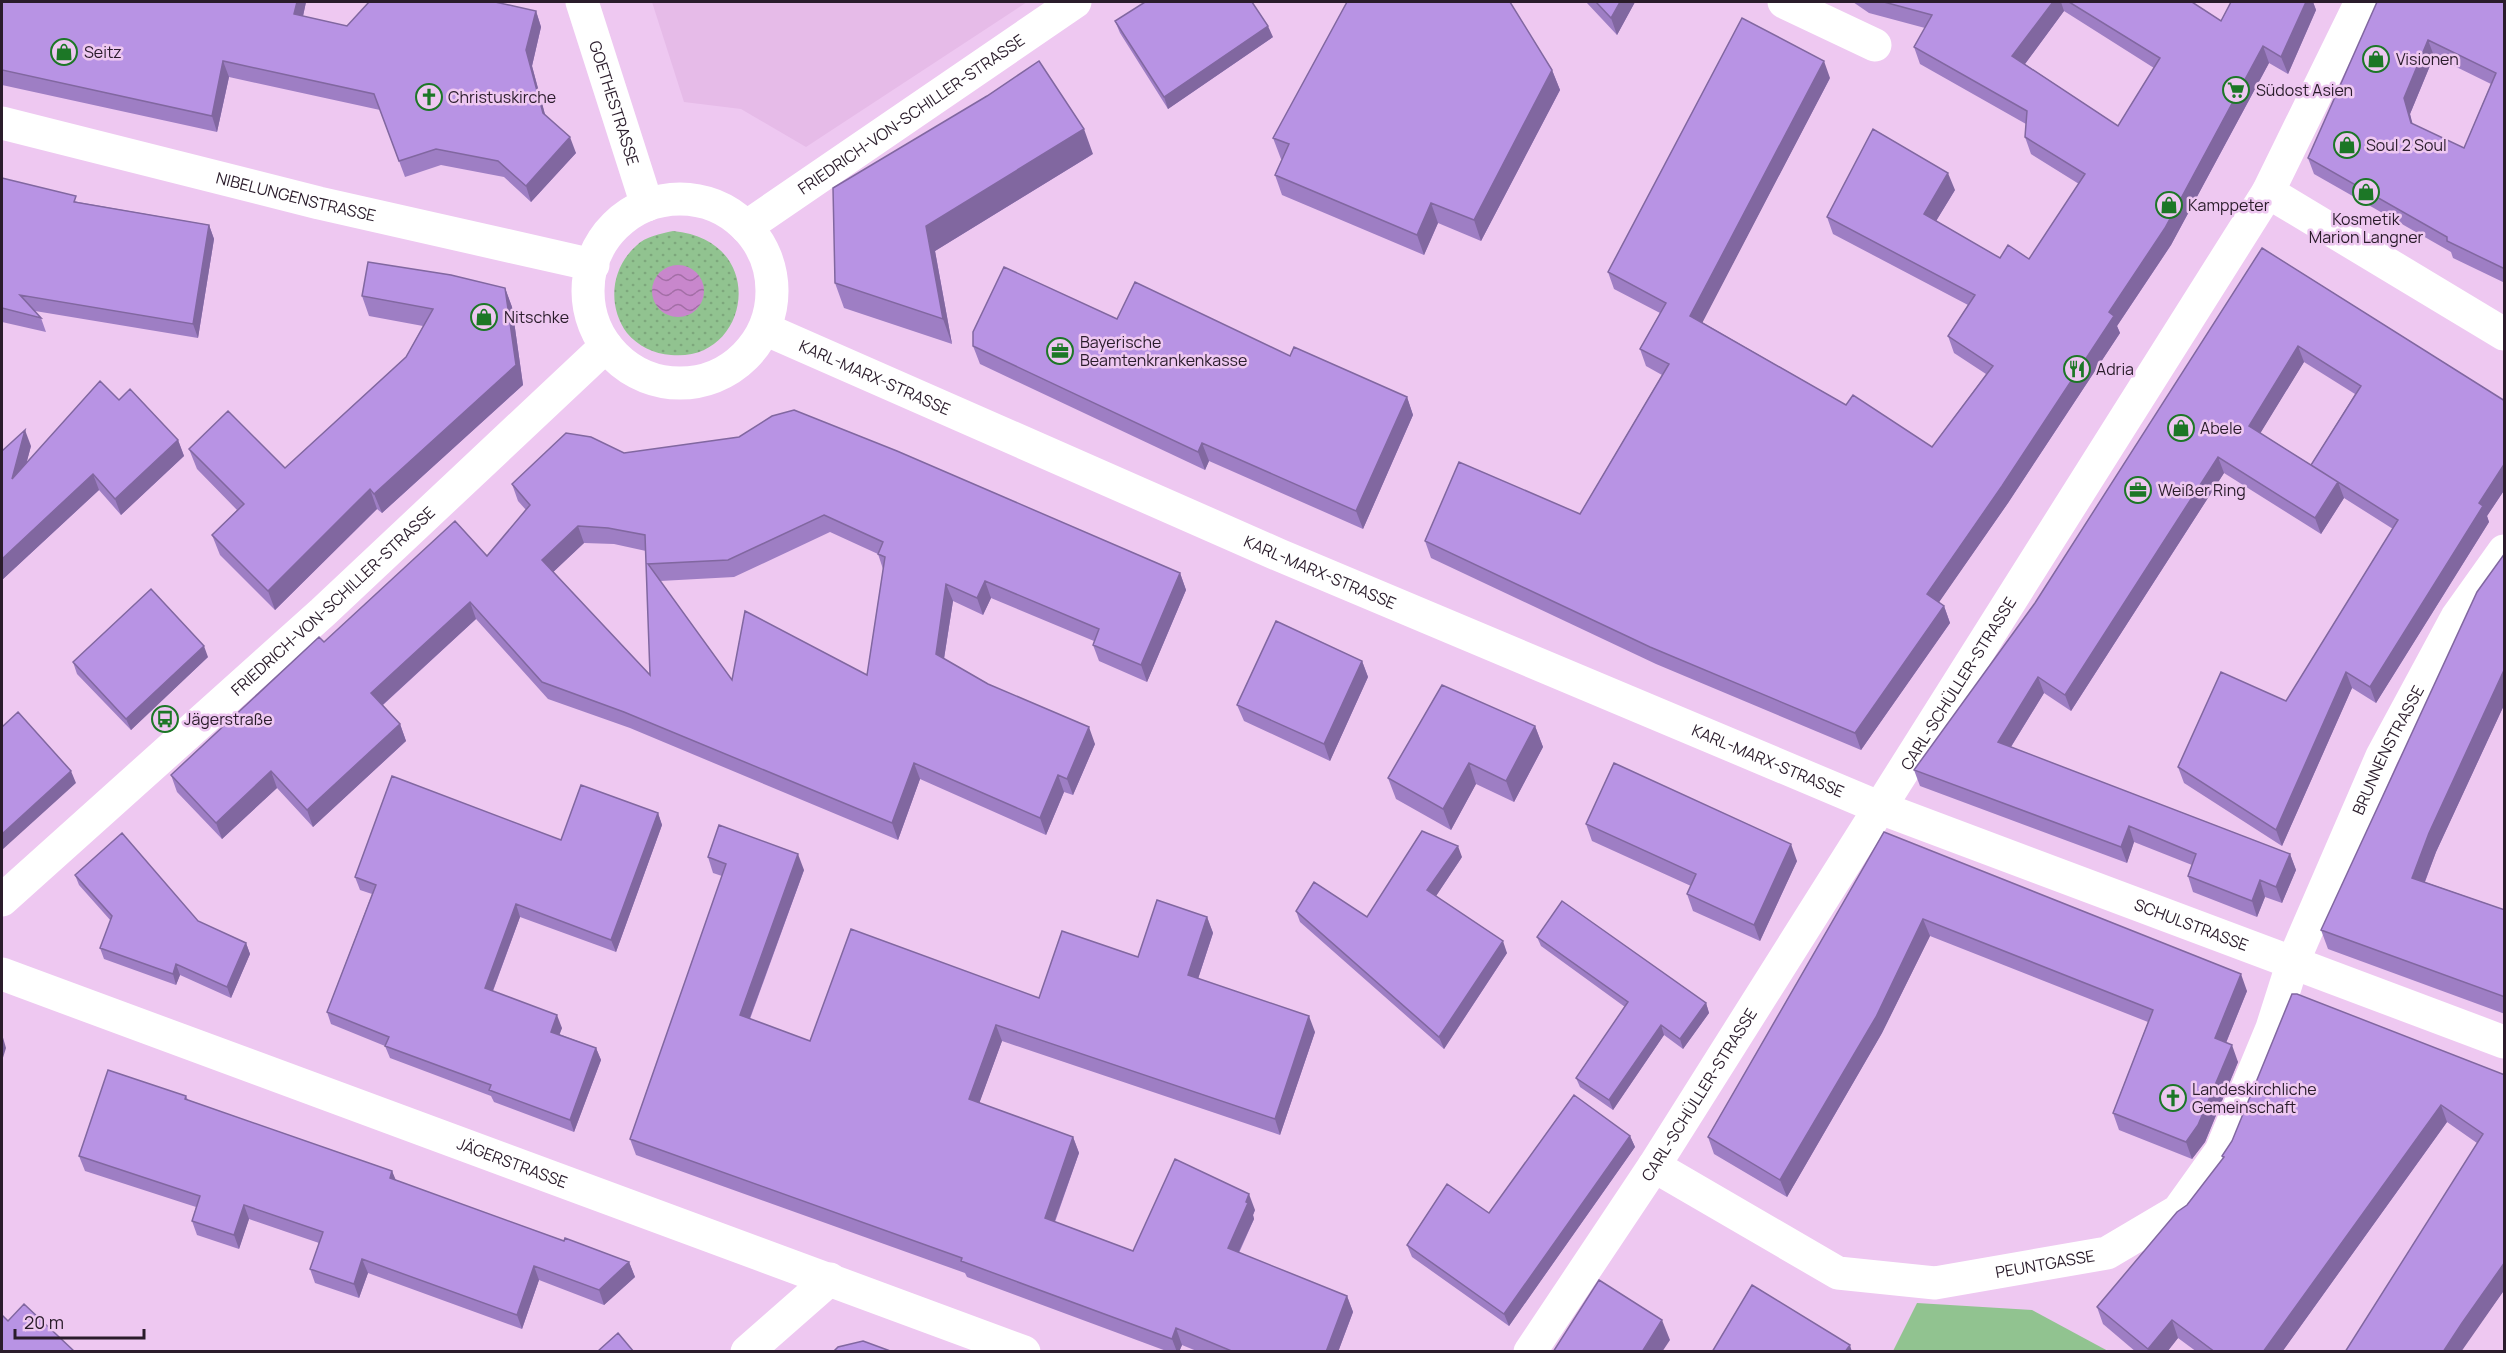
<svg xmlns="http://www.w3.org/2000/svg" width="2506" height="1353" font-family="Manrope,sans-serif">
	<defs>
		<pattern id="grass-dots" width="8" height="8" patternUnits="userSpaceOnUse" patternTransform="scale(1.5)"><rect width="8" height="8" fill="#91c390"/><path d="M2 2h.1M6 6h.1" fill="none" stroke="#7da77c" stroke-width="1.8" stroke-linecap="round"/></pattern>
		<pattern id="water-waves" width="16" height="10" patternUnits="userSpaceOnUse" patternTransform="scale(1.5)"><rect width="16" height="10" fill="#c887cc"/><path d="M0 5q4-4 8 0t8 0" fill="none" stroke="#a36ea6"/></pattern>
	</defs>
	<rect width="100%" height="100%" fill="#eec8f1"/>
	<path fill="#e6bbe8" d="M652 2H1027L806 147 741 109 684 102Z"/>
	<path fill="url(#grass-dots)" d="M673 231C771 240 750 363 671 355 654 354 638 346 627 333 607 306 611 268 636 246 646 236 660 234 673 231Z"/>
	<path fill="#91c390" d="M1917 1303 2032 1310 2108 1351H1893Z"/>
	<path fill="url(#water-waves)" d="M652 291a26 26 0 1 1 52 0a26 26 0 1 1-52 0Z"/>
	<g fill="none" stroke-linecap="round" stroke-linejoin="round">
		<g stroke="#fff" stroke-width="33">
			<path id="s1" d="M582 2 647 205"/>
			<path d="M1784 2 1875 45"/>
			<path id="s2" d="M2 123 319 203 593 265"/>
			<path d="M2268 192 2504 334"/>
			<circle cx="680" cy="291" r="92"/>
			<path id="s3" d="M746 227 1075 2"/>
			<path id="s4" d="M765 329 1279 555 1878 807 2504 1042"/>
			<path id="s5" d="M2 900 323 612 606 346"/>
			<path id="s6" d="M2 974 1024 1352"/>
			<path id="s7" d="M1654 1166 1838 1273 1935 1283 2107 1253 2178 1211 2221 1151 2272 1028 2293 962 2382 756 2457 617 2504 551"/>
			<path d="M747 1352 830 1279"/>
			<path id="s8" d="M1530 1352 1654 1166 2268 192 2361 2"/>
		</g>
	</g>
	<path fill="#9e7ec4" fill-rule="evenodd" d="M2 2H306L303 16 347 26 536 11 541 27 532 66 545 115 576 153 531 202 504 177 441 165 405 177 380 110 229 77 217 132 2 85Z
		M1586 2H1635L1617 35Z
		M1853 2H2192L2221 21 2231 2H2313L2316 10 2288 74 2269 63 2171 245 2117 326 2120 333 2008 503 1938 603 1944 606 1950 623 1861 750 1656 664 1431 558 1425 541 1580 514 1662 375 1646 366 1640 349 1660 313 1614 289 1608 272 1830 78 1702 322 1846 405 1932 447 1986 374 1954 353 1948 336 1968 305 1833 234 1827 217 1955 190 1936 221 2000 258 2029 259 2079 184 2031 154 2025 137 2026 124 1920 64 1914 47 1925 28 1869 13ZM2064 11 2154 68 2118 126 2025 64Z
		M2377 2H2505V283L2453 258 2451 252 2314 174 2308 158ZM2434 56 2491 84 2464 148 2412 124 2410 114Z
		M1115 21 1273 37 1168 109 1120 33Z
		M1552 70 1560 90 1481 241 1438 223 1424 255 1282 195 1275 175 1282 159H1281L1273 138Z
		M1093 154 935 251 952 344 844 308 835 283Z
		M2 178 78 202 209 225 214 239 198 338 35 311 41 318 46 332 2 322Z
		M2262 248 2505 401V489L2487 516 2489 522 2376 703 2352 688 2282 846 2184 783 2178 767 2286 701 2393 529 2344 498 2321 534 2224 473 2071 711 2044 693 2011 747 2290 854 2296 870 2282 903 2265 897 2257 917 2193 892 2188 876 2192 865 2134 842 2127 863 1920 786 1914 770 2035 603ZM2304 362 2355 394 2311 465 2260 433Z
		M505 288 512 307 523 385 382 513 377 509 275 610 220 555 212 535 237 510 197 469 189 449 285 468 406 357 423 326 369 316 362 296Z
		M1117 319 1290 356 1407 397 1413 415 1363 529 1209 461 1205 470 980 364 973 346Z
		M119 400 178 440 184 456 121 515 99 490 2 580V451L31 446 26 464Z
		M624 453 1180 573 1186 590 1147 682 1099 661 1093 645 1094 641 991 598 983 615 953 601 944 659 1095 744 1073 795 1064 792 1046 835 920 779 898 840 630 728 548 699 476 619 383 705 400 724 406 741 313 827 277 788 222 839 177 792 171 775 324 642 487 556 526 510 518 501 512 484ZM830 532 878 554 883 569 867 675 732 680 660 581 734 577ZM584 543 614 544 646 551 650 675 553 572Z
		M2505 553V703L2436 852 2425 882 2505 910V1014L2328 949 2321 930Z
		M208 657 131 730 77 674 73 662Z
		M1362 661 1368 677 1330 761 1244 721 1237 705Z
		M1535 726 1543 747 1514 802 1476 784 1451 830 1396 799 1388 778Z
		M658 813 662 825 616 952 520 917 493 991 562 1028 559 1034 596 1048 601 1060 574 1132 494 1102 491 1096 390 1058 385 1046 331 1024 327 1012 372 894 360 890 355 877 561 840Z
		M1586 824 1797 861 1760 941 1693 911 1687 894 1691 886 1592 841Z
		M1884 832 2247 991 2226 1043 2238 1062 2205 1142 2192 1159 2119 1130 2113 1113 2148 1022 1930 936 1882 1033 1787 1197 1714 1154 1708 1137Z
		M708 857 804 870 750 1019 810 1041 1039 998 1138 957 1207 917 1213 933 1198 979 1315 1032 1280 1135 1002 1041 979 1103 1073 1137 1079 1153 1055 1222 1133 1251 1255 1210 1253 1215 1254 1219 1239 1253 1347 1296 1353 1312 1338 1352H1199L1182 1345 1179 1352H1169L967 1277 965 1273 636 1155 630 1139 722 876 713 873Z
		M1462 857 1436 896 1507 953 1444 1049 1300 922 1296 911 1367 917Z
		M75 875 198 921 246 943 250 954 231 998 180 975 176 985 104 959 100 948 111 921 79 885Z
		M1537 937 1706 1003 1709 1013 1683 1049 1664 1035 1613 1110 1580 1087 1576 1078 1625 1007 1541 946Z
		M2505 1075V1289L2468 1340 2477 1143 2447 1122 2282 1352H2197L2178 1338 2167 1352H2136L2103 1324 2097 1307 2187 1205 2223 1159 2222 1156Z
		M186 1096 188 1100 392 1171 395 1180 564 1241 629 1262 635 1277 604 1305 539 1280 522 1329 368 1273 359 1298 315 1283 310 1269 319 1243 249 1219 239 1249 197 1235 192 1221 196 1207 85 1171 79 1156Z
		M1630 1136 1635 1147 1509 1326 1412 1257 1407 1245 1489 1213Z"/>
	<path fill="#8167a0" d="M297 2H306L300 30 294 14Z
		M1620 2H1635L1617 35 1611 18Z
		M2053 2H2061L2064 11 2019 72 2012 56Z
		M2306 2H2313L2316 10 2288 74 2281 57Z
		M536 11 541 27 532 66 549 129 543 113 526 50Z
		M1268 26 1273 37 1168 109 1164 97Z
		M2428 40 2434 56 2410 114 2417 140 2411 123 2404 98Z
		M2263 46 2269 63 2171 245 2117 326 2120 333 2008 503 1933 611 1927 594 2109 312Z
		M223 61 229 77 217 132 212 116Z
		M1824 61 1830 78 1697 333 1690 316Z
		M1552 70 1560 90 1481 241 1474 220Z
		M1084 129 1093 154 935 251 952 344 943 319 926 226Z
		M570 137 576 153 531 202 526 186Z
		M1948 173 1955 190 1930 231 1924 214Z
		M1431 203 1438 223 1424 255 1417 235Z
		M209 225 214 239 198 338 193 324Z
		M505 288 512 307 523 385 382 513 374 494Z
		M2298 346 2304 362 2255 442 2249 426Z
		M1407 397 1413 415 1363 529 1356 511Z
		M25 430 31 446 18 495 12 479Z
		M178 440 184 456 121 515 115 499Z
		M1202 443 1209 461 1205 470 1198 452Z
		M2218 457 2224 473 2071 711 2065 695Z
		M2505 463V489L2487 516 2489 522 2376 703 2370 687 2479 503Z
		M93 474 99 490 2 580V559Z
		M2338 482 2344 498 2321 534 2315 518Z
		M370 489 377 509 275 610 268 591Z
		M578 526 584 543 548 577 542 560Z
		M1180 573 1186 590 1147 682 1141 665Z
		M985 581 991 598 983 615 977 598Z
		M946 584 953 601 942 671 936 654Z
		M470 602 476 619 377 710 371 693Z
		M1944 606 1950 623 1861 750 1855 733Z
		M204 646 208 657 131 730 126 719Z
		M1362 661 1368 677 1330 761 1324 744Z
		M2505 668V703L2436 852 2419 897 2412 878 2429 833Z
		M2346 672 2352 688 2282 846 2276 830Z
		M2038 677 2044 693 2004 758 1998 742Z
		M400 724 406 741 313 827 307 810Z
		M1535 726 1543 747 1514 802 1506 781Z
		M1089 727 1095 744 1073 795 1067 779Z
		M914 763 920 779 898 840 892 823Z
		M1469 763 1476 784 1451 830 1443 809Z
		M71 771 76 783 2 850V834Z
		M271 771 277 788 222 839 216 823Z
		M1058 775 1064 792 1046 835 1040 818Z
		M658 813 662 825 616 952 611 940Z
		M2129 826 2134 842 2127 863 2121 847Z
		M1791 844 1797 861 1760 941 1754 925Z
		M1458 846 1462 857 1432 902 1427 890Z
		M798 854 804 870 745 1031 740 1015Z
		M2290 854 2296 870 2282 903 2276 887Z
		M2260 880 2265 897 2257 917 2252 901Z
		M516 904 520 917 489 1001 485 988Z
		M1207 917 1213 933 1194 991 1188 975Z
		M1923 919 1930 936 1882 1033 1787 1197 1780 1180Z
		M1503 941 1507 953 1444 1049 1439 1037Z
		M246 943 250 954 231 998 227 987Z
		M176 964 180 975 176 985 173 974Z
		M2241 974 2247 991 2221 1055 2215 1038Z
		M1706 1003 1709 1013 1683 1049 1680 1039Z
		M557 1015 562 1028 556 1044 551 1032Z
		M1309 1016 1315 1032 1280 1135 1275 1119Z
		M996 1025 1002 1041 975 1115 969 1099Z
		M1661 1025 1664 1035 1613 1110 1609 1100Z
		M2 1034 6 1048 2 1061Z
		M2232 1045 2238 1062 2205 1142 2192 1159 2186 1142Z
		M596 1048 601 1060 574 1132 570 1120Z
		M2441 1105 2447 1122 2282 1352H2263Z
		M1630 1136 1635 1147 1509 1326 1504 1314Z
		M1073 1137 1079 1153 1050 1234 1045 1218Z
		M392 1171 398 1185 390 1178Z
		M1249 1194 1255 1210 1253 1215 1254 1219 1233 1264 1228 1248Z
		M244 1205 249 1219 239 1249 234 1235Z
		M362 1259 368 1273 359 1298 354 1284Z
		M629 1262 635 1277 604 1305 599 1290Z
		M2505 1262V1289L2461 1352H2443L2462 1323Z
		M534 1266 539 1280 522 1329 517 1315Z
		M1347 1296 1353 1312 1338 1352H1326Z
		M1662 1320 1670 1340 1662 1352H1642Z
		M2172 1320 2178 1338 2167 1352H2149L2148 1349Z
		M1176 1328 1182 1345 1179 1352H1177L1172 1339Z
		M1850 1345 1852 1352H1845Z"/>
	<path fill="#b893e4" stroke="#8167a0" stroke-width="1.5" fill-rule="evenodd" d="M2 2H297L294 14 347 26 369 2H495L536 11 526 50 543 113 570 137 526 186 498 161 436 149 399 161 374 94 223 61 212 116 2 70Z
		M1145 2H1252L1268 26 1164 97 1115 21Z
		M1347 2H1510L1552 70 1474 220 1431 203 1417 235 1275 175 1289 144 1273 138Z
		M1596 2H1620L1611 18Z
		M1884 2H2053L2012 56 2118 126 2160 58 2069 2H2192L2221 21 2231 2H2306L2281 57 2263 46 2165 228 2109 312 2114 316 2002 486 1927 594 1944 606 1855 733 1650 647 1425 541 1459 462 1580 514 1669 364 1640 349 1666 303 1608 272 1742 18 1824 61 1690 316 1846 405 1853 395 1932 447 1993 366 1948 336 1975 295 1827 217 1873 129 1948 173 1924 214 2000 258 2008 245 2029 259 2085 174 2025 137 2027 111 1914 47 1932 15Z
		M2377 2H2505V269L2447 241V237L2308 158ZM2428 40 2496 73 2464 148 2411 123 2404 98Z
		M1039 61 1084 129 926 226 943 319 835 283 833 188 987 96Z
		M2 178 76 196 74 202 209 225 193 324 20 295 41 318 2 308Z
		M2262 248 2505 401V463L2479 503 2483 506 2370 687 2346 672 2276 830 2178 767 2221 672 2286 701 2398 520 2311 465 2361 386 2298 346 2249 426 2338 482 2315 518 2218 457 2065 695 2038 677 1998 742 2290 854 2276 887 2260 880 2252 901 2188 876 2196 854 2129 826 2121 847 1914 770 2035 603Z
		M368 262 451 275 505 288 516 365 374 494 370 489 268 591 212 535 244 504 189 449 228 411 285 468 406 357 433 309 362 296Z
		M1004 267 1117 319 1135 282 1290 356 1294 347 1407 397 1356 511 1202 443 1198 452 973 346V332Z
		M100 381 119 400 130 389 178 440 115 499 93 474 2 559V451L25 430 12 479Z
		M794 410 897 451 1180 573 1141 665 1093 645 1099 629 985 581 977 598 946 584 936 654 988 684 1089 727 1067 779 1058 775 1040 818 914 763 892 823 624 712 542 682 470 602 371 693 400 724 307 810 271 771 216 823 171 775 319 637 324 642 455 521 487 556 530 505 512 484 566 433 591 437 624 453 739 437 772 416ZM824 515 883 542 878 554 885 557 867 675 745 611 732 680 648 564 728 560ZM578 526 608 528 645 535 650 675 542 560Z
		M2505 553V668L2429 833 2412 878 2505 910V997L2321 930 2477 592Z
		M151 589 204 646 126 719 73 662Z
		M1276 621 1362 661 1324 744 1237 705Z
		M1442 685 1535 726 1506 781 1469 763 1443 809 1388 778Z
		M18 712 71 771 2 834V727Z
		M1614 763 1791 844 1754 925 1687 894 1696 874 1586 824Z
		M392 776 561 840 581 785 658 813 611 940 516 904 485 988 557 1015 551 1032 596 1048 570 1120 489 1090 491 1085 385 1046 389 1037 327 1012 376 885 355 877Z
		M719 825 798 854 740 1015 810 1041 851 929 1039 998 1062 931 1138 957 1157 900 1207 917 1188 975 1309 1016 1275 1119 996 1025 969 1099 1073 1137 1045 1218 1133 1251 1175 1159 1249 1194 1246 1202 1248 1203 1228 1248 1347 1296 1326 1352H1234L1176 1328 1172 1339 961 1261 962 1258 630 1139 726 864 708 857Z
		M1422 831 1458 846 1427 890 1503 941 1439 1037 1296 911 1314 882 1367 917Z
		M1884 832 2241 974 2215 1038 2232 1045 2198 1125 2186 1142 2113 1113 2153 1010 1923 919 1876 1017 1780 1180 1708 1137Z
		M122 833 198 921 246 943 227 987 176 964 173 974 100 948 112 916 75 875Z
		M1562 901 1706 1003 1680 1039 1661 1025 1609 1100 1576 1078 1628 1002 1537 937Z
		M2292 994H2297L2505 1075V1262L2462 1323 2443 1352H2345L2483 1134 2441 1105 2263 1352H2215L2172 1320 2148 1349 2097 1307 2177 1212 2187 1205 2224 1157 2222 1156 2232 1141Z
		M108 1070 186 1096 185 1099 392 1171 390 1178 564 1241 565 1238 629 1262 599 1290 534 1266 517 1315 362 1259 354 1284 310 1269 323 1232 244 1205 234 1235 192 1221 200 1196 79 1156Z
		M1574 1095 1630 1136 1504 1314 1407 1245 1447 1184 1489 1213Z
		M1599 1280 1662 1320 1642 1352H1553Z
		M1752 1285 1850 1345 1845 1352H1712Z
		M24 1304 75 1352H2V1315L8 1321Z
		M618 1333 634 1352H597Z
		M863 1341 893 1352H833L838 1347Z"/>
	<defs>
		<symbol id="shop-ring" viewBox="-11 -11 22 22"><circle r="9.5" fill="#eec8f1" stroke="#1c7726" stroke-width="1.5"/><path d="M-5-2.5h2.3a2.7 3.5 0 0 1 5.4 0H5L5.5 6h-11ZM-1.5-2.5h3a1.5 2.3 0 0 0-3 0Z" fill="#1c7726"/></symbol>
		<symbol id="supermarket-ring" viewBox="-11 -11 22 22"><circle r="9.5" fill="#eec8f1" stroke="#1c7726" stroke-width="1.5"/><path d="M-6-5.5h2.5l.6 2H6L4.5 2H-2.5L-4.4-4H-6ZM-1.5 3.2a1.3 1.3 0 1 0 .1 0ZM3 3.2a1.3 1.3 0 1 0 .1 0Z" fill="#1c7726"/></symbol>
		<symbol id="church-ring" viewBox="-11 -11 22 22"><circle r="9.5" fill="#eec8f1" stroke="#1c7726" stroke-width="1.5"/><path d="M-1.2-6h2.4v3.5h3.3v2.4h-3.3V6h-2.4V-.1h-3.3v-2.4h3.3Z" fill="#1c7726"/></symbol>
		<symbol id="office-ring" viewBox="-11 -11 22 22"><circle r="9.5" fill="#eec8f1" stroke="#1c7726" stroke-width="1.5"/><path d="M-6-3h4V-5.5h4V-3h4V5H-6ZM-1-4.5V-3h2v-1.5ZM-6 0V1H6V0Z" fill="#1c7726"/></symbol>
		<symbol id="restaurant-ring" viewBox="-11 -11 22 22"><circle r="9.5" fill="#eec8f1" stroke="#1c7726" stroke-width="1.5"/><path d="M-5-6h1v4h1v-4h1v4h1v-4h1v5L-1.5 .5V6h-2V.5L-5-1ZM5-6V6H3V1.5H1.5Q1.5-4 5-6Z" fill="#1c7726"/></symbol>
		<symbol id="bus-ring" viewBox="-11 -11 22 22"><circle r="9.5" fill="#eec8f1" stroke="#1c7726" stroke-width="1.5"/><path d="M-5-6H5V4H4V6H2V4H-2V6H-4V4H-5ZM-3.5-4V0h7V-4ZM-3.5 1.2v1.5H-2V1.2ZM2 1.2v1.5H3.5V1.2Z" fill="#1c7726"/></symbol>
	</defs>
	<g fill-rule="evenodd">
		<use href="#shop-ring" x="49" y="37" width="30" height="30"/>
		<use href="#shop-ring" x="2361" y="44" width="30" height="30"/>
		<use href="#supermarket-ring" x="2221" y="75" width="30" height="30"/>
		<use href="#church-ring" x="414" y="82" width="30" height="30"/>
		<use href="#shop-ring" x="2332" y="130" width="30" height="30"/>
		<use href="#shop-ring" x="2351" y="177" width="30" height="30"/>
		<use href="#shop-ring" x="2154" y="190" width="30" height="30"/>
		<use href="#shop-ring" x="469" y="302" width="30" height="30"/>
		<use href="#office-ring" x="1045" y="336" width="30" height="30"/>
		<use href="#restaurant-ring" x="2062" y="354" width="30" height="30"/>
		<use href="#shop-ring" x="2166" y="413" width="30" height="30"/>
		<use href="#office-ring" x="2123" y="475" width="30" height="30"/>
		<use href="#bus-ring" x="150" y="704" width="30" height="30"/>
		<use href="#church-ring" x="2158" y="1083" width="30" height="30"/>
	</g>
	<g text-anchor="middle" stroke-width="5" stroke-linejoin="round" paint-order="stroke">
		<g font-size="16" fill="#2a1c2b" stroke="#eec8f1" text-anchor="start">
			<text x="84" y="58">Seitz</text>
			<text x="2396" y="65">Visionen</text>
			<text x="2256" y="96">Südost Asien</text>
			<text x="448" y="103">Christuskirche</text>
			<text x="2366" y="151">Soul 2 Soul</text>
			<text x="2188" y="211">Kamppeter</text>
			<text x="2366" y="225" text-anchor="middle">Kosmetik<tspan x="2366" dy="18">Marion Langner</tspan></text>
			<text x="504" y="323">Nitschke</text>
			<text x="1080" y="348">Bayerische<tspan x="1080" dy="18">Beamtenkrankenkasse</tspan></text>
			<text x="2096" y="375">Adria</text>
			<text x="2200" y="434">Abele</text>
			<text x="2158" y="496">Weißer Ring</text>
			<text x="184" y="725">Jägerstraße</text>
			<text x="2192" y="1095">Landeskirchliche<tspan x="2192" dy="18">Gemeinschaft</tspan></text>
		</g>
		<g font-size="16" fill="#2a1c2b" stroke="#eec8f1">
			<text dy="6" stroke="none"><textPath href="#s1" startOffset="106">GOETHESTRASSE</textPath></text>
			<text dy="6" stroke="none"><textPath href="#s3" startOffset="200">FRIEDRICH-VON-SCHILLER-STRASSE</textPath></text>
			<text dy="6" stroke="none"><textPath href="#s2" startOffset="303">NIBELUNGENSTRASSE</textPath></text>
			<text dy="6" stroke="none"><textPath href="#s4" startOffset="120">KARL-MARX-STRASSE</textPath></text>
			<text dy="6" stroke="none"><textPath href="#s4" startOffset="606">KARL-MARX-STRASSE</textPath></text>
			<text dy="6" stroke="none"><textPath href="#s5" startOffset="446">FRIEDRICH-VON-SCHILLER-STRASSE</textPath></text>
			<text dy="6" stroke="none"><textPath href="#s8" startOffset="794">CARL-SCHÜLLER-STRASSE</textPath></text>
			<text dy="6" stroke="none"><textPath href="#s7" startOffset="1076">BRUNNENSTRASSE</textPath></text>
			<text dy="6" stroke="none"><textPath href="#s4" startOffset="1092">KARL-MARX-STRASSE</textPath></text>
			<text dy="6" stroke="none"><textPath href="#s4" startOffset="1546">SCHULSTRASSE</textPath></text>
			<text dy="6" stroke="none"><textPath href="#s8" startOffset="308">CARL-SCHÜLLER-STRASSE</textPath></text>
			<text dy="6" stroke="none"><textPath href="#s6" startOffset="544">JÄGERSTRASSE</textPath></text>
			<text dy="6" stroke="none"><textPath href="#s7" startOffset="422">PEUNTGASSE</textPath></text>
		</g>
	</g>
	<rect width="2506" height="1353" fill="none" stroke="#2a1c2b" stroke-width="6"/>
	<path d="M15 1329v9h129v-9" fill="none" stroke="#2a1c2b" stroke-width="3"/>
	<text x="24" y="1329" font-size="18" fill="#2a1c2b" stroke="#eec8f1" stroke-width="4.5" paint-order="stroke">20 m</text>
</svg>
